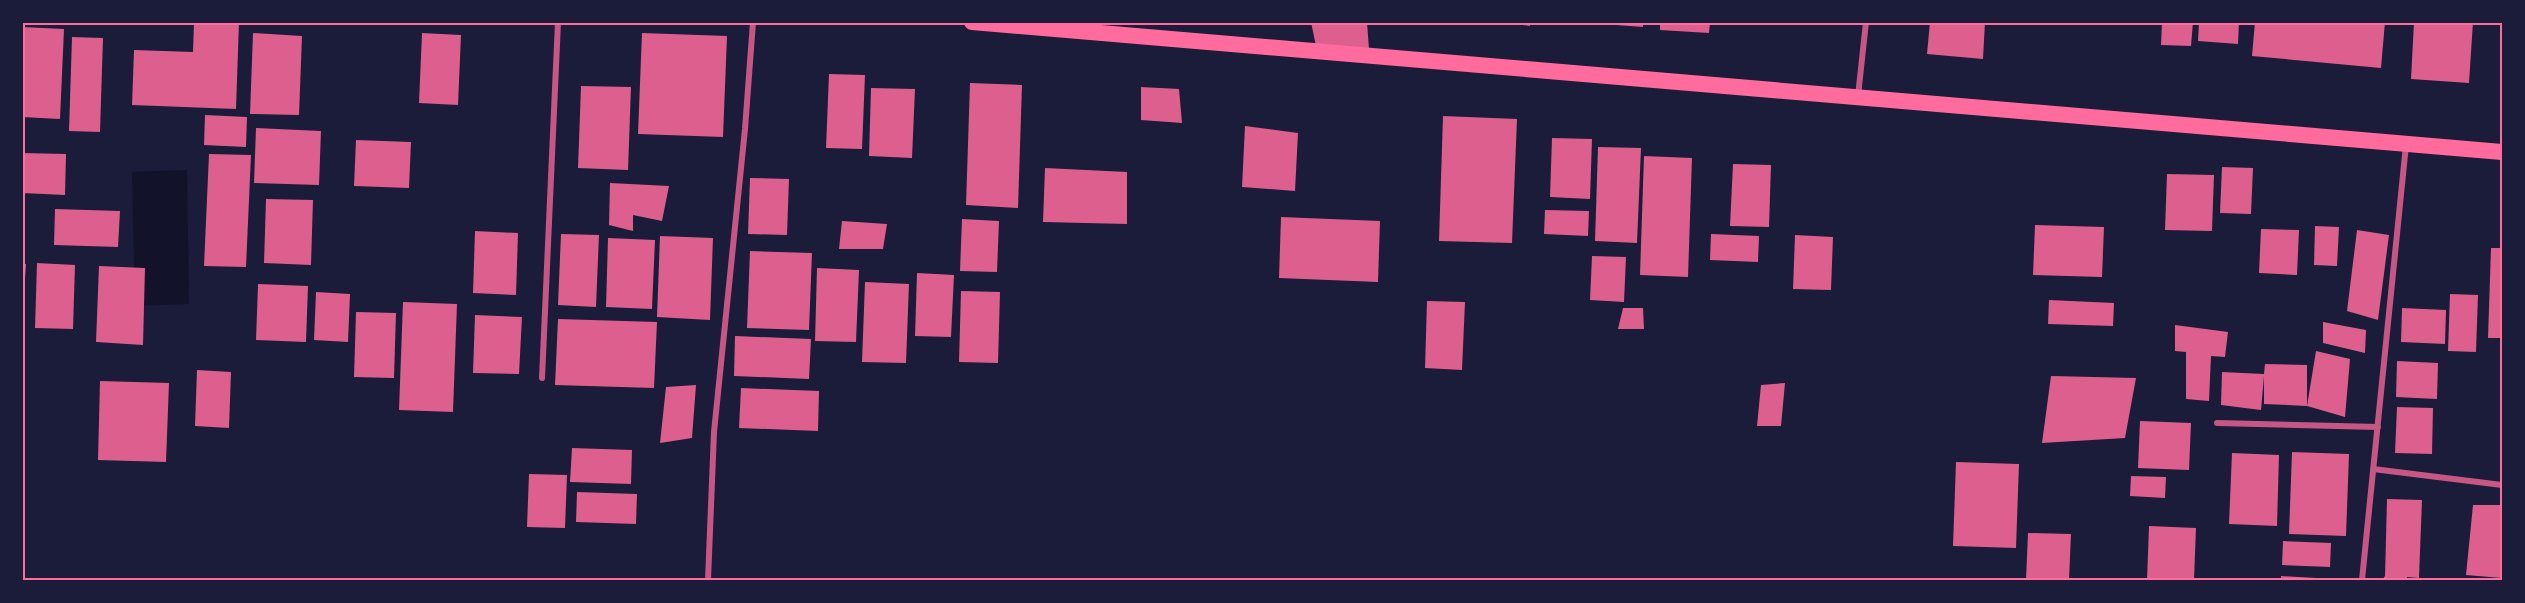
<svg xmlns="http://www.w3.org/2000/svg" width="2525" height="603" font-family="'Noto Sans',sans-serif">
	<rect width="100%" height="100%" fill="#1b1b3a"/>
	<path fill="#12122b" d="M187 170 189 304 135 306 132 172Z"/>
	<path fill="#dd5f8e" d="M81 22H103V25L81 24Z
		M194 22H239L236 109 132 105 134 50 193 52Z
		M1311 22H1367L1369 49 1316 46Z
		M1503 22H1530V26Z
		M1603 22H1643V27L1603 24Z
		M1660 22H1710L1709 33 1660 30Z
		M1930 22H1985L1983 59 1927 54Z
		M2162 22H2193L2191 46 2161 45Z
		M2199 22H2239L2238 44 2198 41Z
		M2255 22H2385L2381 68 2252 56Z
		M2414 22H2473L2469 83 2411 79Z
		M22 27 64 29 60 119 22 117Z
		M253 33 302 36 299 115 250 114Z
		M422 33 461 35 458 105 419 103Z
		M642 33 727 36 723 137 638 134Z
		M72 37 103 38 100 132 69 131Z
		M829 74 865 75 862 149 826 148Z
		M970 83 1022 85 1018 208 966 205Z
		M581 86 631 87 628 170 578 168Z
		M1141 87 1179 89 1182 123 1141 120Z
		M871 88 915 89 912 158 869 156Z
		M205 115 247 117 246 147 204 145Z
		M1443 116 1517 119 1512 243 1439 241Z
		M1245 126 1298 133 1295 191 1242 187Z
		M256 128 321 131 319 185 254 183Z
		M1552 138 1592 139 1590 199 1550 197Z
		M356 140 411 142 409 188 354 186Z
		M1598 147 1641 148 1637 243 1595 241Z
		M22 153 66 154 65 195 22 193Z
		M209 154 251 155 246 267 204 266Z
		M1644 156 1692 158 1688 277 1640 275Z
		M1733 164 1771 165 1769 227 1730 226Z
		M2222 167 2253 168 2251 214 2220 213Z
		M1045 168 1127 172V224L1043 222Z
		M2167 174 2214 175 2212 231 2165 230Z
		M750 178 789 179 787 235 748 234Z
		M610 183 669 186 662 221 633 215V231L609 225Z
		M266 199 313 200 311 265 264 263Z
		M55 209 120 211 118 247 54 245Z
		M1545 210 1589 211 1588 236 1544 234Z
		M1281 217 1380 221 1378 282 1279 278Z
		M962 219 999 221 997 272 960 271Z
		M842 221 887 224 883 249H839Z
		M2035 225 2104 227 2102 277 2033 275Z
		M2315 226 2339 227 2337 266 2314 265Z
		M2261 229 2299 230 2297 275 2259 273Z
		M2357 230 2389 235 2378 320 2347 311Z
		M475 231 518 233 516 295 473 293Z
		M561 234 599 235 596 307 558 305Z
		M1711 234 1759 236 1758 262 1710 260Z
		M1795 235 1833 237 1831 290 1793 289Z
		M660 236 713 238 710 320 657 317Z
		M608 238 655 240 652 309 606 307Z
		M2491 248H2502V338H2488Z
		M750 251 812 253 809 330 747 328Z
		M1592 256 1626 257 1624 302 1590 300Z
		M37 263 75 265 73 329 35 328Z
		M22 264H26L24 292H22Z
		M99 266 145 268 143 345 96 342Z
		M817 268 859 270 856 342 815 341Z
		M917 273 954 275 951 337 915 336Z
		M865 282 909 284 906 363 862 362Z
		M258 284 308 286 306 342 256 340Z
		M961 291 1000 292 998 363 959 362Z
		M316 292 350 294 348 342 314 340Z
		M2450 294 2478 295 2476 352 2448 351Z
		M2049 300 2114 303 2113 326 2048 324Z
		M1427 301 1465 302 1462 370 1425 368Z
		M403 302 457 304 453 412 399 410Z
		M1623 308H1643L1644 329H1618Z
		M2402 308 2446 310 2445 344 2401 342Z
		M356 312 396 313 394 378 354 377Z
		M475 315 522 317 519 374 473 373Z
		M558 319 657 322 654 388 555 385Z
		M2323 322 2366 330 2365 353 2323 343Z
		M2175 325 2228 332 2225 357 2211 356 2209 401 2186 399V352L2175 351Z
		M735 336 811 339 809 379 734 376Z
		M2316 351 2350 359 2345 417 2307 406 2264 404V376L2261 410 2221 405 2222 372 2264 374 2265 364 2307 365V406Z
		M2397 361 2438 363 2437 399 2396 397Z
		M197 370 231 372 229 428 195 426Z
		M2051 376 2136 378 2125 438 2042 443Z
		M100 381 169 383 166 462 98 460Z
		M1785 383 1781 426H1757L1761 385Z
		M696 385 692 438 660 443 666 387Z
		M741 388 819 391 818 431 739 428Z
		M2397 407 2433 408 2432 454 2395 453Z
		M2140 421 2191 423 2189 470 2138 468Z
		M572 448 632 450 631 484 570 482Z
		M2292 452 2349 454 2346 536 2289 534Z
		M2232 453 2279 455 2277 526 2229 524Z
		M1956 462 2019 464 2016 548 1953 546Z
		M529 474 567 475 565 528 527 527Z
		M2131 476 2166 477 2165 498 2130 496Z
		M577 492 637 494 636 524 576 522Z
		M2387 499 2422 500 2419 578 2407 577V580H2382L2385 576Z
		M2473 505H2502V578L2466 575Z
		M2149 526 2196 528 2194 580H2147Z
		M2028 533 2071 534 2069 580H2026Z
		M2283 541 2331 543 2330 567 2282 565Z
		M2281 576 2333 579 2332 580H2281Z"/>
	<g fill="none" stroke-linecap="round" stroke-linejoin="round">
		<path stroke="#c65784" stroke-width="6" d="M1858 96 1866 22
			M542 378 558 22
			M2217 423 2378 427
			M2373 469 2502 485
			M708 580 714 432 745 129 753 22
			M2362 580 2406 145"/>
		<path stroke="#ff6b9d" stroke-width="16" d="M972 22 2502 152"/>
	</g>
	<rect width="2525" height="603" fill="none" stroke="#1b1b3a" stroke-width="48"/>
	<rect x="24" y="24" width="2477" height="555" fill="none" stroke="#ff6b9d" stroke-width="2"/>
</svg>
